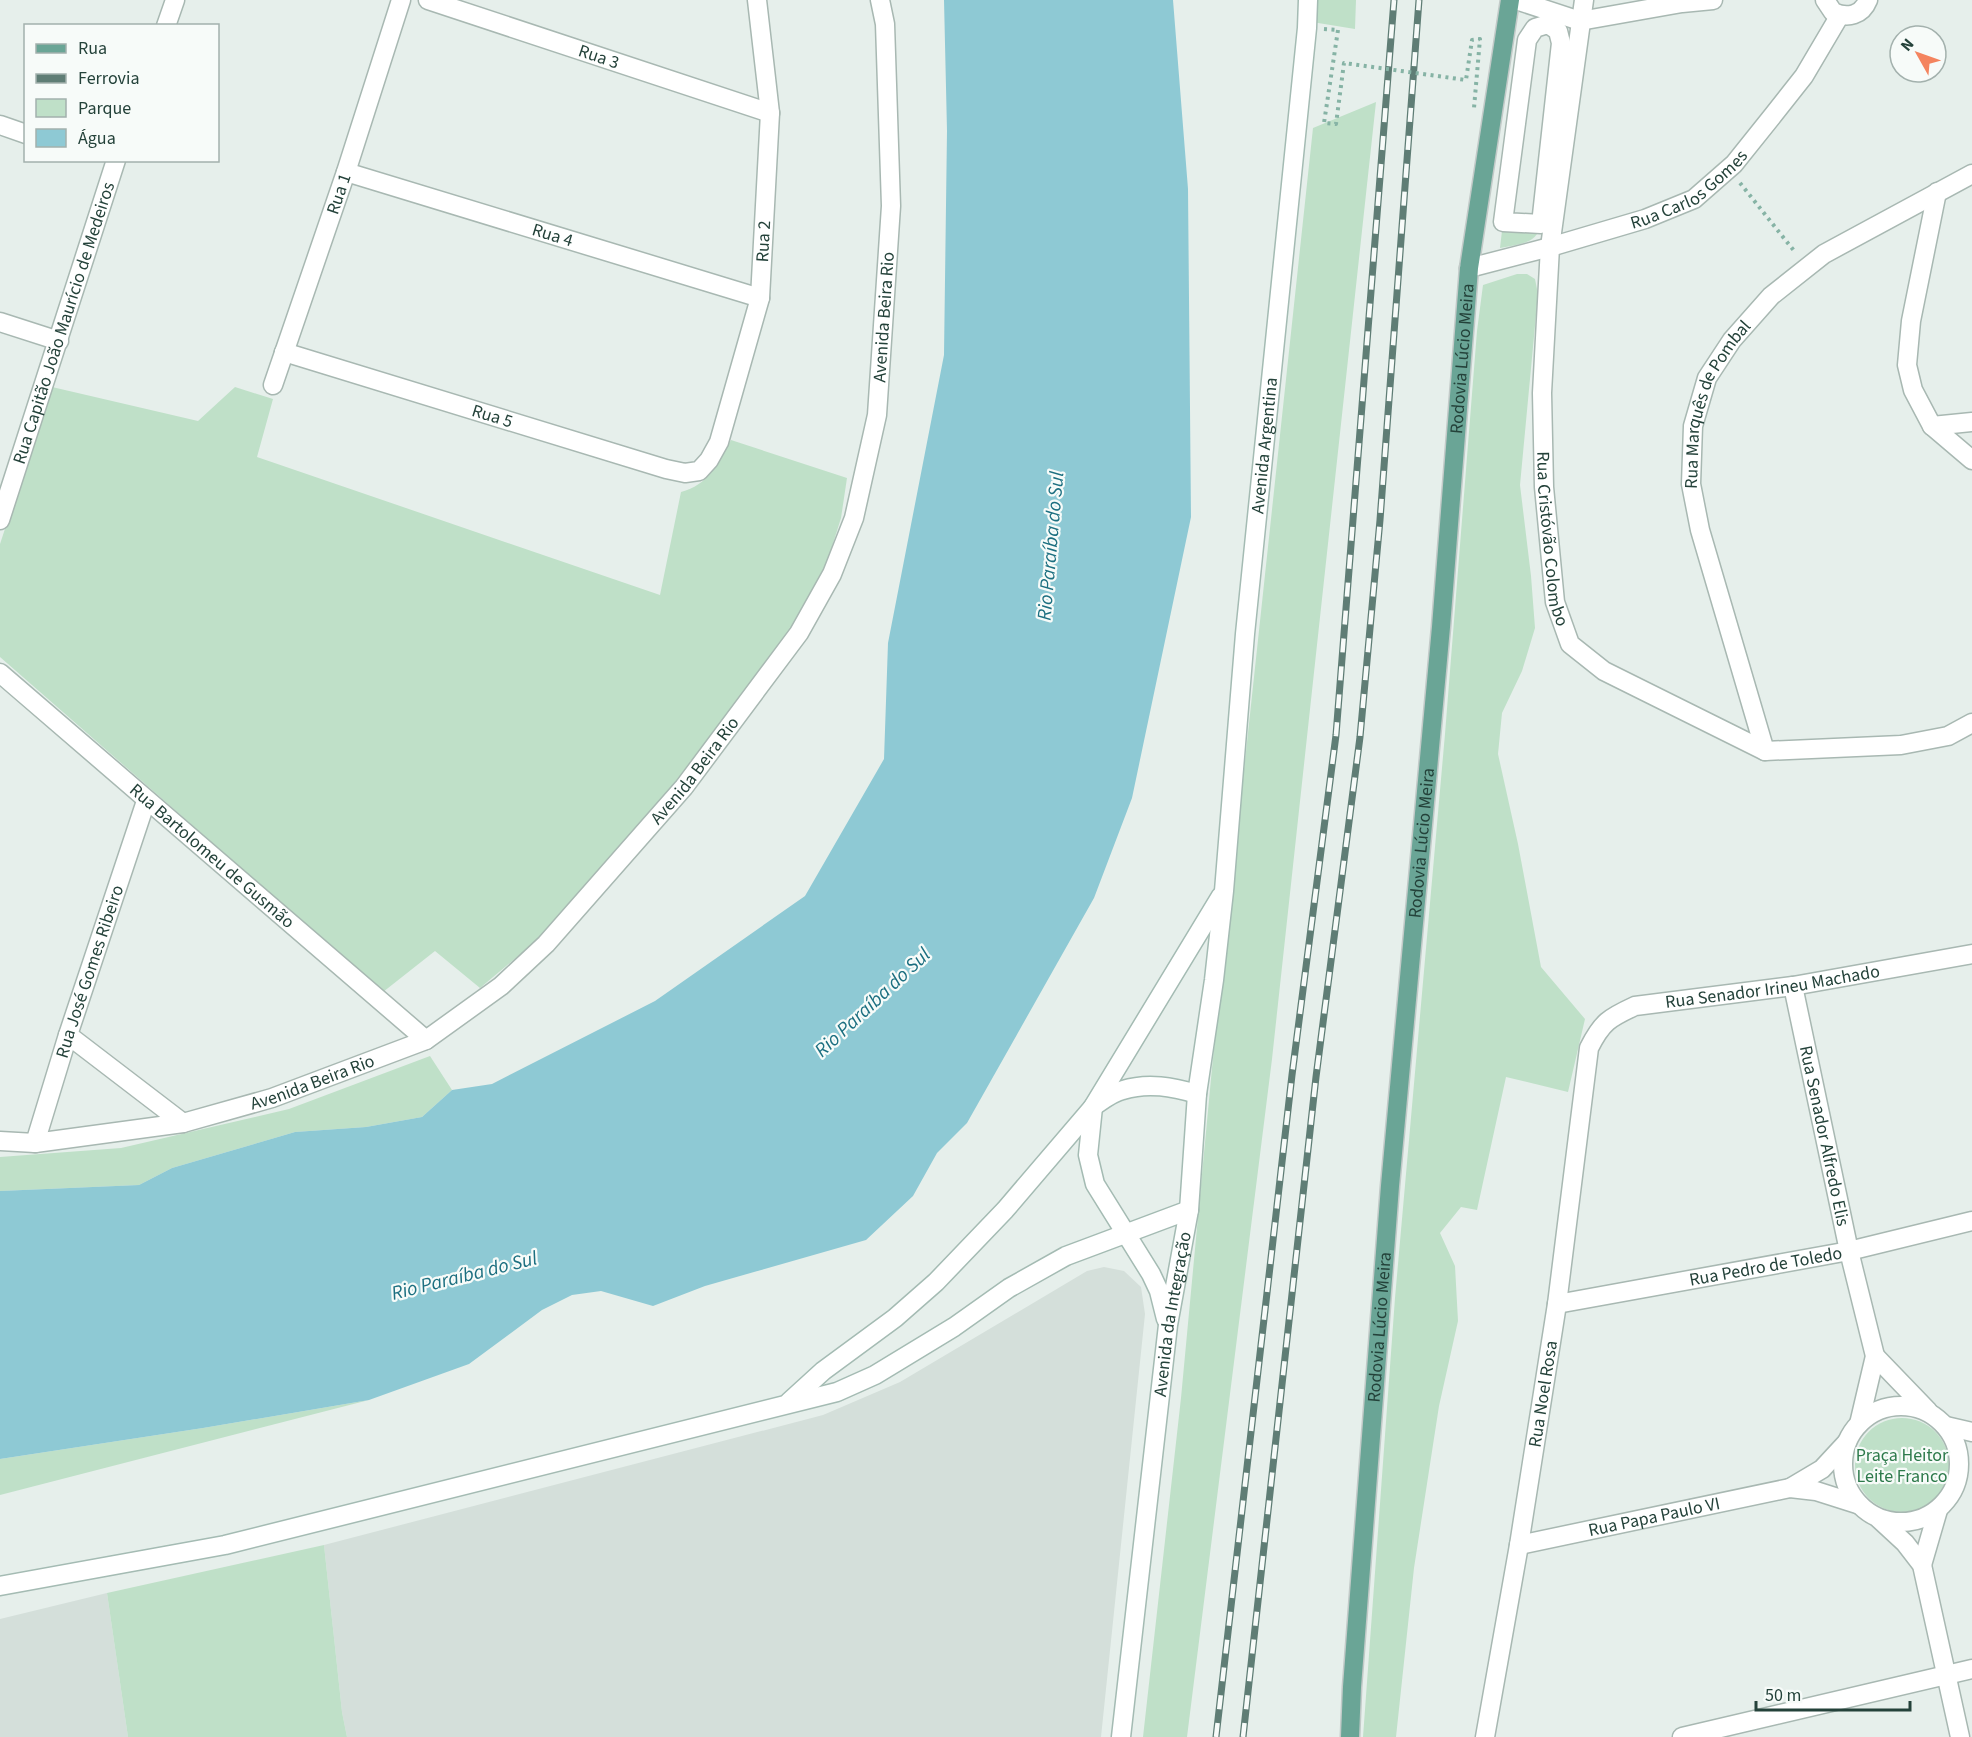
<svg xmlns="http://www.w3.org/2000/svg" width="1972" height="1737" font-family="'Source Sans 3',sans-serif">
	<rect width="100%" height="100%" fill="#e6efeb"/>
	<path fill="#d4dfda" d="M1104 1267 1124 1271 1141 1287 1145 1314 1101 1737H347L342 1712 324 1545 823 1415 900 1382 1087 1271Z
		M107 1593 128 1737H0V1619Z"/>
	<path fill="#bfe0c8" d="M1314 0H1356L1355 29 1312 22Z
		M1376 102 1272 1059 1187 1737H1143L1181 1398 1212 1068 1313 128Z
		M1503 222 1541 224C1537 245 1518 244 1500 248Z
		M1517 274H1527L1535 279 1538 294 1520 485 1531 576 1535 628 1522 671 1502 713 1498 754 1518 844 1541 967 1585 1019 1568 1092 1506 1077 1477 1210 1461 1207 1440 1233 1455 1266 1458 1321 1439 1406 1414 1568 1396 1737H1363L1395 1298 1445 734 1477 331 1483 285Z
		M52 387 198 421 235 387 273 399 257 457 660 595 681 492C708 485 718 464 731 440L847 478 841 518 820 585 781 644 713 735 658 803 537 940 480 988 435 951 383 992 0 657V544Z
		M430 1056 452 1090 422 1117 366 1127 295 1132 172 1168 139 1185 0 1191V1157L121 1148 289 1109Z
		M369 1400 0 1495V1459L203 1428Z
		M1855 1465a47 47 0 1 1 94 0a47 47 0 1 1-94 0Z
		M324 1545 342 1712 347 1737H128L107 1593Z"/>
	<path fill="#8ec9d4" d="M944 0H1173L1188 189 1191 517 1132 798 1094 898 967 1123 937 1153 913 1196 866 1240 705 1286 653 1306 601 1291 572 1295 542 1310 469 1364 369 1400 203 1428 0 1459V1191L139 1185 172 1168 295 1132 366 1127 422 1117 452 1090 492 1084 655 1001 805 896 884 759 888 643 944 355 947 131Z"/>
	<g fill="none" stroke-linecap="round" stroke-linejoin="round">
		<defs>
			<g id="street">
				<path id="s1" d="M428 0 770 113"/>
				<path d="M1516 0 1580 21 1682 3 1713 0"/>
				<path id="s2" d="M1584 0 1550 247 1542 393 1544 487 1555 602 1570 644 1604 671 1765 751 1901 745 1948 736 1972 723"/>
				<path d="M1825 0 1833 12C1848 19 1862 15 1868 0"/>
				<path d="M1548 24 1558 31 1561 43 1541 224 1503 222 1527 40 1535 28Z"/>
				<path d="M166 26 175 0"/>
				<path d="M0 125 26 134"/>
				<path id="s3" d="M346 172 760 298"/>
				<path d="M1937 192 1911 321 1907 365 1913 390 1932 426 1972 460"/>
				<path id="s4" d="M1469 268 1550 247 1645 219 1694 199 1734 164 1774 114 1804 76 1840 15"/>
				<path d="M0 322 59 341"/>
				<path id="s5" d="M284 352 666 469 685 473 699 471 709 460 719 442 760 298 770 113 757 0"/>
				<path id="s6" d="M273 385 346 172 401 0"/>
				<path d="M1932 426 1972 422"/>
				<path id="s7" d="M0 520 116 160"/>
				<path id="s8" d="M0 673 426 1040"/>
				<path id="s9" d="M1765 751 1700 530 1691 484 1693 426 1707 378 1732 340 1771 296 1824 254 1972 174"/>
				<path id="s10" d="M1793 986 1849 1251 1875 1356 1859 1424"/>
				<path d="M68 1035 183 1123"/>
				<path id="s11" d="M0 1141 35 1143 183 1123 272 1098 426 1040 501 986 546 944 684 787 799 633 832 574 854 518 877 415 891 206 885 24 880 0"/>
				<path id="s12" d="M35 1143 68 1035 146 801"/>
				<path id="s13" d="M1557 1304 1849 1251 1972 1221"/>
				<path d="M1875 1356 1928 1411"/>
				<circle cx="1901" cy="1464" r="58"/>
				<path d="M1946 1426 1972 1432"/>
				<path d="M1790 1488 1822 1469 1847 1442"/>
				<path d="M1879 1519 1905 1543 1922 1565 1960 1737"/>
				<path id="s14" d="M1519 1545 1790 1488 1816 1491 1860 1505"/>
				<path d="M1922 1565 1938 1510"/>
				<path id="s15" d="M1485 1737 1519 1545 1557 1304 1589 1048C1602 1022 1609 1018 1635 1006L1793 986 1972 954"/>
				<path d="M1682 1737 1972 1669"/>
			</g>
			<g id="secondary">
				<path d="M1094 1106C1103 1100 1113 1092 1123 1090 1148 1082 1173 1087 1197 1094"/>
				<path d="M1093 1107 1088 1155 1095 1184 1151 1274 1159 1291 1166 1319"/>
				<path d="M789 1402 823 1371 895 1318 936 1282 1005 1210 1093 1107 1221 896"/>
				<path d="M0 1586 225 1545 837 1392 875 1375 954 1327 1009 1288 1066 1256 1189 1210"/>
				<path id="s16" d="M1121 1737 1168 1325 1189 1210 1197 1094 1214 980 1224 891 1245 634 1307 28 1308 0"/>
			</g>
			<g id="primary">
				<path id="s17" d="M1350 1737 1352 1687 1390 1186 1441 627 1469 268 1510 0"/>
			</g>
		</defs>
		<use href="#street" stroke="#a8b8b2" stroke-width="21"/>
		<use href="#secondary" stroke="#a4bbb3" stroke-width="21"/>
		<use href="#primary" stroke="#c2cac8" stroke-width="21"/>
		<path stroke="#86b3a5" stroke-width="4" stroke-dasharray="3 4.5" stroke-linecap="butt" d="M1324 29 1338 30
			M1740 183 1795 252"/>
		<use href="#street" stroke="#fff" stroke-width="18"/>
		<use href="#secondary" stroke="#fff" stroke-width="18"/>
		<use href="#primary" stroke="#6aa596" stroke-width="18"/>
		<defs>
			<path id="rail" d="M1216 1737 1292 1075 1336 735 1394 0
				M1243 1737 1316 1077 1360 737 1380 520 1419 0"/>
		</defs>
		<use href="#rail" stroke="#5f7d75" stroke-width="7"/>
		<use href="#rail" stroke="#f7fbf9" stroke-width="4.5" stroke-dasharray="14" stroke-linecap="butt"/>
		<path stroke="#86b3a5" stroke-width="4" stroke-dasharray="3 4.5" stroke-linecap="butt" d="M1338 30 1324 123 1336 124 1344 63 1466 80 1472 40 1480 39 1474 108"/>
	</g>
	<g text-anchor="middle" stroke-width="4.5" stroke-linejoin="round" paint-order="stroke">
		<g font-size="18" fill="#24423a" stroke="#f7fbf9">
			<text dy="6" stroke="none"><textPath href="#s1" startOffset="180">Rua 3</textPath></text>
			<text dy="6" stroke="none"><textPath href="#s4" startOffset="236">Rua Carlos Gomes</textPath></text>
			<text dy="6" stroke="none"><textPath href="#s6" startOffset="202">Rua 1</textPath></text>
			<text dy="6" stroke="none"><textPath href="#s3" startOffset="216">Rua 4</textPath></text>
			<text dy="6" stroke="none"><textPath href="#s5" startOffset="675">Rua 2</textPath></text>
			<text dy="6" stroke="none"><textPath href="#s11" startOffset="1328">Avenida Beira Rio</textPath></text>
			<text dy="6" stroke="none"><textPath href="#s7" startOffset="207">Rua Capitão João Maurício de Medeiros</textPath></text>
			<text dy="6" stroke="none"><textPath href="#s17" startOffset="1383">Rodovia Lúcio Meira</textPath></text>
			<text dy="6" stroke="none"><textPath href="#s9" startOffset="363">Rua Marquês de Pombal</textPath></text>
			<text dy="6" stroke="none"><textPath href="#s5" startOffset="218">Rua 5</textPath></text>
			<text dy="6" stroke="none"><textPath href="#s16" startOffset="1300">Avenida Argentina</textPath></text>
			<text dy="6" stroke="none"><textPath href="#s2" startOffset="542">Rua Cristóvão Colombo</textPath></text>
			<text dy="6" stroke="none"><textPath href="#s11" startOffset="824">Avenida Beira Rio</textPath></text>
			<text dy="6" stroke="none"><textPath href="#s17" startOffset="897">Rodovia Lúcio Meira</textPath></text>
			<text dy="6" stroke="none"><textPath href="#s8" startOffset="280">Rua Bartolomeu de Gusmão</textPath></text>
			<text dy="6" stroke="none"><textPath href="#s12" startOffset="180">Rua José Gomes Ribeiro</textPath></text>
			<text dy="6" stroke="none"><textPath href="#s15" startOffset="900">Rua Senador Irineu Machado</textPath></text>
			<text dy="6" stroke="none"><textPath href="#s11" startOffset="320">Avenida Beira Rio</textPath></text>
			<text dy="6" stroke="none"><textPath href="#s10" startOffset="153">Rua Senador Alfredo Elis</textPath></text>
			<text dy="6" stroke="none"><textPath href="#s13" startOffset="212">Rua Pedro de Toledo</textPath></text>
			<text dy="6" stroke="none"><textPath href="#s16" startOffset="426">Avenida da Integração</textPath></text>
			<text dy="6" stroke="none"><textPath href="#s17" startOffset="411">Rodovia Lúcio Meira</textPath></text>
			<text dy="6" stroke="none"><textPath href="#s15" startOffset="348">Rua Noel Rosa</textPath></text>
			<text dy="6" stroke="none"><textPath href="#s14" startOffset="138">Rua Papa Paulo VI</textPath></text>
		</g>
		<g font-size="18" fill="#2d7a4b" stroke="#f7fbf9">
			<text x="1902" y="1461">Praça Heitor<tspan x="1902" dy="21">Leite Franco</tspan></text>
		</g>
		<g font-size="20" font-style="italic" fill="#1c6f80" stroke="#f7fbf9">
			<text transform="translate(1050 546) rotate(-85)" y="7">Rio Paraíba do Sul</text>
			<text transform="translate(872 1002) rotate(-43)" y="7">Rio Paraíba do Sul</text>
			<text transform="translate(464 1275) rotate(-14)" y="7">Rio Paraíba do Sul</text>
		</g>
	</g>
	<rect x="24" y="24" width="195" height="138" fill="#f7fbf9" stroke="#a3b1ad" stroke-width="1.5"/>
	<rect x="36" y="44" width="30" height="9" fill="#6aa596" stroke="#a3b1ad" stroke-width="1.5"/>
	<text x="78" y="54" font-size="18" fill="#24423a">Rua</text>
	<rect x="36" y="74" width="30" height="9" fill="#5f7d75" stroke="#a3b1ad" stroke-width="1.5"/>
	<text x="78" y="84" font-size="18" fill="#24423a">Ferrovia</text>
	<rect x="36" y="99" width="30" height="18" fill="#bfe0c8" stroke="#a3b1ad" stroke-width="1.5"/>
	<text x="78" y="114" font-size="18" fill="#24423a">Parque</text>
	<rect x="36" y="129" width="30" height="18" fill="#8ec9d4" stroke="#a3b1ad" stroke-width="1.5"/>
	<text x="78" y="144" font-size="18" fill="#24423a">Água</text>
	<g transform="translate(1918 54) rotate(310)"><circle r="28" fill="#f7fbf9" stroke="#a3b1ad" stroke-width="1.5"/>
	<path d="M0-4.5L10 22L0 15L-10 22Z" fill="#f4845f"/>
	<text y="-9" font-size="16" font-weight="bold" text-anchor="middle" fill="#24423a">N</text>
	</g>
	<path d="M1756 1701v9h154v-9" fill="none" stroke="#24423a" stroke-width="3"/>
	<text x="1765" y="1701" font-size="18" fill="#24423a" stroke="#f7fbf9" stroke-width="4.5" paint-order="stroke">50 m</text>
</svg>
